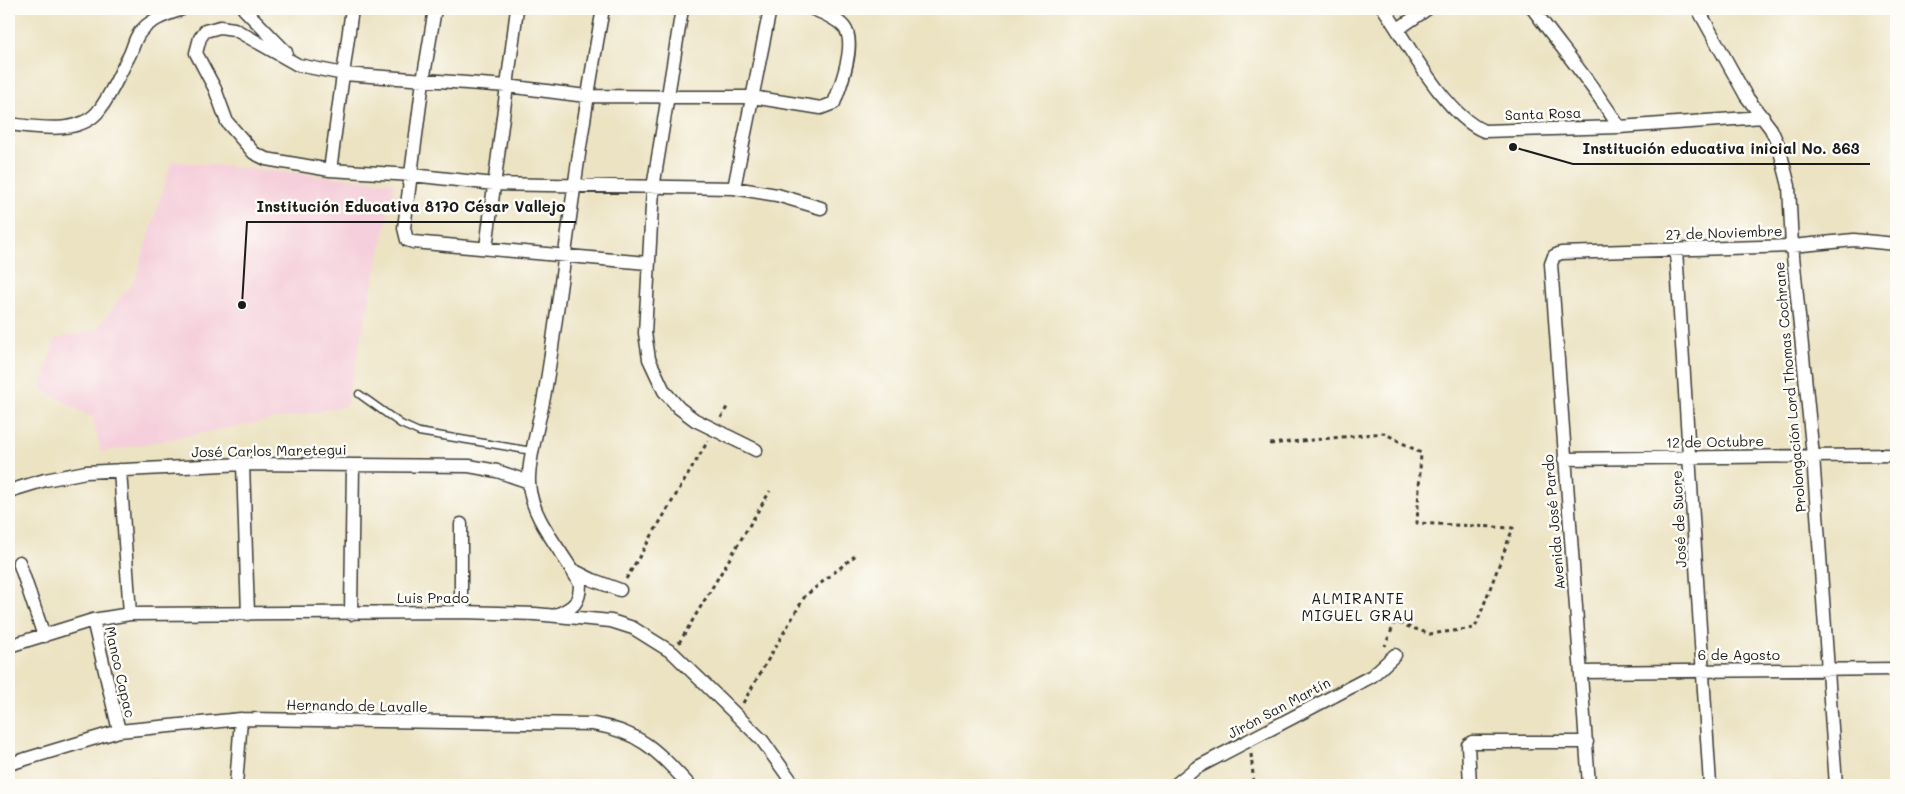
<svg xmlns="http://www.w3.org/2000/svg" width="1905" height="794" font-family="Mali,sans-serif">
	<rect width="100%" height="100%" fill="#fdfcf7"/>
	<filter id="ink" filterUnits="userSpaceOnUse"><feTurbulence type="fractalNoise" baseFrequency=".02" numOctaves="2"/><feDisplacementMap in="SourceGraphic" scale="10" xChannelSelector="R" yChannelSelector="G"/><feConvolveMatrix kernelMatrix="1 2 1 2 8 2 1 2 1" color-interpolation-filters="sRGB"/></filter>
	<filter id="wash" filterUnits="userSpaceOnUse"><feTurbulence type="fractalNoise" baseFrequency=".0096" numOctaves="4" result="noise"/><feDisplacementMap in="SourceGraphic" scale="20" xChannelSelector="R" yChannelSelector="G"/><feGaussianBlur stdDeviation="1.12" result="paint"/><feColorMatrix in="noise" values="0 0 0 0 0 0 0 0 0 0 0 0 0 0 0 0 0 1.4 0 .05"/><feComposite in="paint" operator="in"/></filter>
	<g filter="url(#wash)">
		<rect width="100%" height="100%" fill="#ece3c3"/>
		<path fill="#f5cfdb" d="M172 161 395 183 346 406 101 452 93 418 41 389 55 339 96 329 135 280Z"/>
	</g>
	<g filter="url(#ink)">
		<g fill="none" stroke-linecap="round" stroke-linejoin="round">
			<defs>
				<path id="service" d="M359 394 401 424 419 432 532 451"/>
				<path id="minor" d="M244 9 286 52
					M435 9 423 81 404 228 407 240 413 242 647 263
					M682 9 653 188 645 333 649 359 664 391 679 408 695 420 756 450
					M813 9C823 13 836 18 844 27 857 42 841 85 834 103L821 108 752 97 586 96 507 86 344 74 298 65 234 29 220 27 205 31 200 38 196 53 215 89 227 122 254 153 266 159 330 170 412 175 494 184 734 188 777 195 821 208
					M1384 9C1408 44 1445 115 1484 131L1619 127 1763 117
					M1533 9C1562 49 1593 84 1619 127
					M1698 9 1746 96 1771 129 1779 147 1789 186 1792 246 1813 456 1836 785
					M1398 29 1427 9
					M9 124C36 127 81 136 100 109 111 94 119 75 128 58 134 48 134 36 144 28 154 18 169 14 182 9
					M330 170 352 9
					M734 188 770 9
					M486 248 517 9
					M1676 250 1710 785
					M1564 459 1896 455
					M243 464 248 614
					M120 470 130 614
					M9 491 45 480 86 472 243 464 469 466 497 471 529 482
					M19 562 44 636
					M573 570 593 580 620 590
					M461 612V524
					M351 614 353 465
					M556 615C573 608 580 603 580 584 564 552 531 520 529 483 528 463 535 440 539 420 544 400 547 381 550 361 567 243 581 125 603 9
					M93 620 119 731
					M9 646 93 620 130 614 461 612 535 614 611 621 633 628 673 653 762 740 794 785
					M1581 672 1896 669
					M9 764 119 731 241 719 593 724C641 732 657 751 689 785
					M236 785 241 719
					M1175 785 1196 768 1372 676 1395 655
					M1470 785 1468 745 1472 742H1587
					M1589 785 1551 264 1554 256 1561 253 1792 246 1854 240 1896 244"/>
			</defs>
			<use href="#service" stroke="#3b3a35" stroke-width="9"/>
			<use href="#minor" stroke="#3b3a35" stroke-width="15"/>
			<path stroke="#3b3a35" stroke-width="3" stroke-dasharray="4 4" stroke-linecap="butt" d="M721 418 727 407
				M1270 444 1384 433 1421 453 1417 523 1513 528 1475 628 1430 634 1395 622 1385 646
				M626 579 708 441
				M679 643 770 491
				M743 703 805 596 856 555
				M1251 754 1254 785"/>
			<use href="#service" stroke="#fff" stroke-width="6"/>
			<use href="#minor" stroke="#fff" stroke-width="12"/>
		</g>
	</g>
	<g text-anchor="middle" stroke-width="5" stroke-linejoin="round" paint-order="stroke">
		<g font-size="14" fill="#1c1c1c" stroke="#fdfcf7">
			<text transform="translate(1543 114) rotate(-2)" y="5">Santa Rosa</text>
			<text transform="translate(1724 233) rotate(-2)" y="5">27 de Noviembre</text>
			<text transform="translate(1790 387) rotate(-95)" y="5">Prolongación Lord Thomas Cochrane</text>
			<text transform="translate(1715 442) rotate(-1)" y="5">12 de Octubre</text>
			<text transform="translate(269 451) rotate(-1)" y="5">José Carlos Maretegui</text>
			<text transform="translate(1679 519) rotate(-93)" y="5">José de Sucre</text>
			<text transform="translate(1554 522) rotate(-95)" y="5">Avenida José Pardo</text>
			<text x="433" y="603">Luis Prado</text>
			<text x="1739" y="660">6 de Agosto</text>
			<text transform="translate(120 672) rotate(77)" y="5">Manco Capac</text>
			<text transform="translate(357 706) rotate(1)" y="5">Hernando de Lavalle</text>
			<text transform="translate(1279 708) rotate(-28)" y="5">Jirón San Martín</text>
		</g>
		<g font-size="15" letter-spacing="1" fill="#1c1c1c" stroke="#fdfcf7">
			<text x="1358" y="604">ALMIRANTE<tspan x="1358" dy="17">MIGUEL GRAU</tspan></text>
		</g>
	</g>
	<path fill="none" stroke="#1c1c1c" stroke-width="2" d="M1513 147L1573 164H1870M242 305L247 222H576"/>
	<g fill="#1c1c1c" stroke="#fdfcf7" stroke-width="2">
		<circle cx="1513" cy="147" r="5"/>
		<circle cx="242" cy="305" r="5"/>
	</g>
	<g font-size="15" text-anchor="middle" font-weight="bold" fill="#1c1c1c" stroke="#fdfcf7" stroke-width="5" stroke-linejoin="round" paint-order="stroke">
		<text x="1721" y="154">Institución educativa inicial No. 863</text>
		<text x="411" y="212">Institución Educativa 8170 César Vallejo</text>
	</g>
	<rect width="1905" height="794" fill="none" stroke="#fdfcf7" stroke-width="30"/>
</svg>
